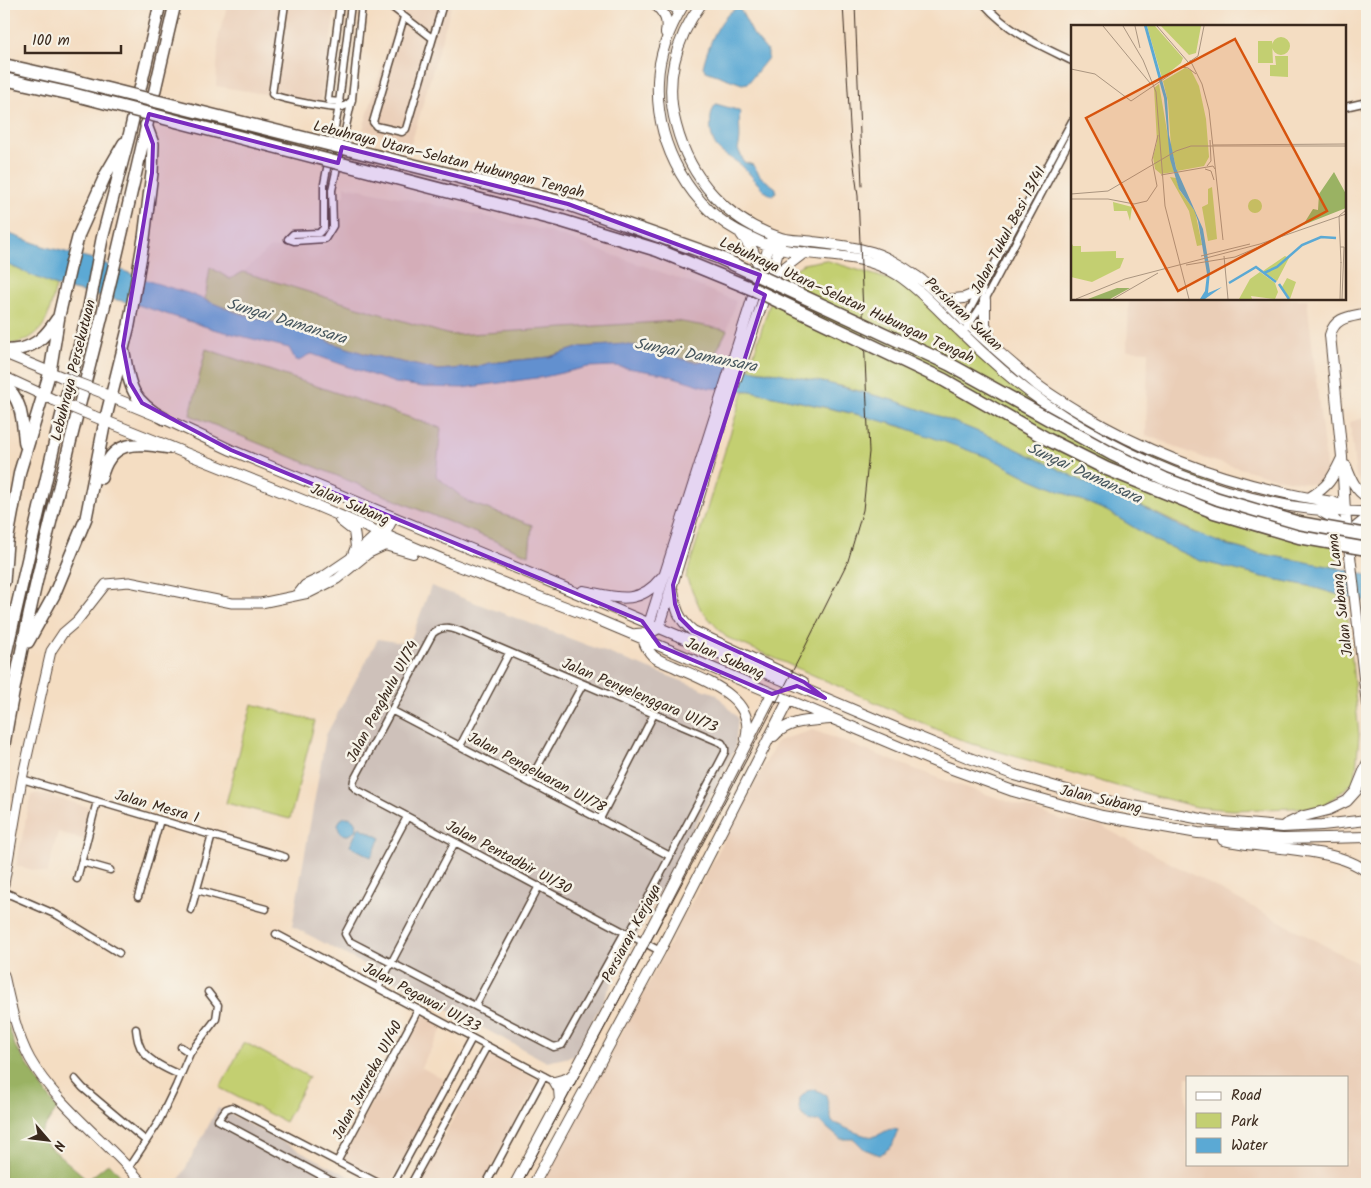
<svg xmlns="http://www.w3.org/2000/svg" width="1371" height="1188" font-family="Kalam,sans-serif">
	<rect width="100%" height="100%" fill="#f7f3e8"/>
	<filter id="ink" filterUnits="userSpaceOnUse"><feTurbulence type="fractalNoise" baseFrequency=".02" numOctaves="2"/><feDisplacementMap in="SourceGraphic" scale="10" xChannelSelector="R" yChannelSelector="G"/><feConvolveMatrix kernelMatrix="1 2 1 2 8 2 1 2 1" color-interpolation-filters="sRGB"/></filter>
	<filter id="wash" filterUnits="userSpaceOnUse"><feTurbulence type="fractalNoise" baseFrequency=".0096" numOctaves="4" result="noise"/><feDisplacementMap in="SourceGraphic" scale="20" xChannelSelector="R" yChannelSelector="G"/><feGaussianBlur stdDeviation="1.12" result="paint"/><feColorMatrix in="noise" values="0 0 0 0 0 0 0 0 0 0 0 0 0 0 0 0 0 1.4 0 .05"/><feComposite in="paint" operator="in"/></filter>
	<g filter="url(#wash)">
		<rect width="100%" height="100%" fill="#f4ddc2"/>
		<path fill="#eaceb7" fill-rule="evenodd" d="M228 4H336L321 103 216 86 219 34Z
			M367 4H452L411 144 363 129 397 18 378 7 367 6Z
			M345 186 432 204 546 231 694 284 736 301 727 330 676 321 454 335 446 334 243 272 270 248 318 245 324 244 331 240 338 225 340 198 345 195Z
			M1129 299H1307L1327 475 1316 485 1276 478 1206 459 1146 435 1148 351 1127 350Z
			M1367 417V488L1356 477 1350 422Z
			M813 730 941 779 1066 821 1101 826 1367 968V1184H553L544 1180 777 741ZM1187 1077H1347V1164H1187Z
			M38 793 93 808 85 840 58 832 47 873 16 866 31 795Z
			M420 1013 444 1026 421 1067 446 1081 390 1184H388L341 1160Z
			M488 1054 538 1080 483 1184H418Z"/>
		<path fill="#cec1ba" d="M431 586 716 694 738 718 735 749 574 1056 547 1062 292 926 326 735 378 639 409 644Z
			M218 1108 364 1184H177Z"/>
		<path fill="#c3cf71" stroke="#7f7c48" d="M825 260 907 285 987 363 1109 439 1244 498 1317 517 1333 524 1338 568 1252 552 1209 539 1127 499 1103 491 996 439 944 418 896 401 841 386 778 373 749 369 777 281 803 264Z
			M4 263 56 286C53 296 50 314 44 324 37 336 17 348 4 342Z
			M210 267 230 279 243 272 446 334 454 335 676 321 727 330 712 360 697 362 689 361 636 346 611 345 580 347 549 357 489 363 476 367 438 370 366 354 332 343 310 332 235 312 205 300Z
			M206 349 441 428 436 476 468 502 532 525 529 555 190 415Z
			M751 391 872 418 915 431 990 458 1031 479 1107 511 1156 541 1201 561 1263 577 1309 586 1346 597 1359 736 1355 781 1322 807 1232 810 1197 807 1117 786 966 742 726 637 701 610 686 577 743 392Z
			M252 704 315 721 290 819 226 803Z
			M244 1042 309 1077 285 1122 220 1088Z"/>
		<path fill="#9ab263" stroke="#6a6e40" d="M4 1013 15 1046 57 1109 38 1137 88 1180 109 1163 128 1184H4Z"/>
		<path fill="#5ba9d4" stroke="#4b6a79" d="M737 8 741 11 753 34 768 52V58L748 83 742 84 706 71 703 67C707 49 719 16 737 8Z
			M716 104 737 110 740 112C738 124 742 138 738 149L744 162 753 165 761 177 776 188V193L772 196C760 189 754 178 745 169 737 160 724 156 717 148 709 138 708 113 716 104Z
			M4 232 46 247 93 259 152 282 188 293 235 312 310 332 332 343 366 354 438 370 476 367 489 363 549 357 580 347 611 345 623 344 648 348 689 361 697 362 712 360 759 371 778 373 827 383 896 401 944 418 996 439 1103 491 1127 499 1181 527 1223 544 1252 552 1338 568 1367 575V601L1346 597 1309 586 1263 577 1201 561 1156 541 1107 511 1031 479 990 458 900 426 856 414 751 391 709 388 664 374 615 366 588 367 544 377 463 388 423 387 395 383 312 354 308 355 299 361 295 359 289 348 213 329 135 304 56 286 4 263Z
			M338 826a9 9 0 1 1 18 0a9 9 0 1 1-18 0Z
			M359 827 381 838 371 857 350 846Z
			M815 1089 826 1095 832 1122C843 1126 865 1139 875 1136 886 1133 886 1127 898 1130L892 1146 880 1155 864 1149 854 1139H840L819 1121H809L802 1115 799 1109 800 1098 807 1091Z"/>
	</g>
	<g filter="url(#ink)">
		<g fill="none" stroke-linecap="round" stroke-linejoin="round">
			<defs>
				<path id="minor" d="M285 4 272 94C278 99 330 108 338 108 344 108 348 104 352 100
					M388 4 432 38
					M984 4C1010 33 1037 44 1072 61
					M404 17 373 122 376 126 402 132 406 129 443 4
					M340 102 329 101 328 99 340 4
					M1345 107 1367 102
					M288 239 294 241 325 239 333 226 332 190 352 99 362 4
					M288 239 293 234 319 233 324 228V184L338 111 351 4
					M963 322 1072 121
					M967 328 985 300 1072 136
					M391 710 670 856
					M460 746 509 653
					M22 779 285 857
					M529 782 583 684
					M407 817 345 934 349 941 554 1047 562 1045 625 932
					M600 819 654 714
					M82 862 110 870
					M77 879 97 801
					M197 890 266 909
					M4 892 57 915 119 953
					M138 897 160 820
					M191 910 212 835
					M276 934 555 1082
					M629 934 725 752V748L722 743 474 637C458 631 448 622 433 633L354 780 353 786 357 790C458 843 558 898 660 951
					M378 988 455 842
					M475 1006 539 886
					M136 1029C137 1037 138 1046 144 1053 152 1062 168 1070 180 1075
					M181 1047 190 1053
					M75 1079 83 1088 146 1141
					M337 1162 418 1010
					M129 1167 158 1123 176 1086 190 1053 216 1019 218 1005 208 992
					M337 1184 218 1120 226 1109 232 1107 380 1184
					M393 1184 472 1038
					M411 1184 487 1046
					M486 1184 544 1076"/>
				<path id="tertiary" d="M667 4 680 11
					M298 594 305 585 324 576 352 557 379 532 387 515
					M4 884 22 779 51 651 63 633 77 621 106 584 129 582 232 603H261L309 593 337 579 370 552 382 540 394 517
					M4 975C10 1002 16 1033 30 1059 56 1105 109 1143 143 1184"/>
				<path id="primary" d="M684 4C670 27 659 54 658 81 655 145 690 210 748 236 758 241 769 247 780 249 820 258 861 251 898 275 922 291 939 311 959 330 973 344 987 357 1002 370 1096 451 1242 514 1367 512
					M701 4C675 40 664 82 676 125 690 179 727 221 781 238 791 241 802 240 813 242 831 244 850 246 867 251 882 254 904 267 916 276 935 289 950 307 967 323 989 344 1012 364 1036 384 1050 395 1067 405 1082 414 1159 460 1244 488 1332 502L1338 504 1345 512
					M657 6C666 16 668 20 666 33
					M741 234 753 251 761 272
					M771 278 805 252
					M945 300 964 298 981 291
					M985 300V324L992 345
					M1367 313C1351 317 1335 316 1330 335L1342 457 1345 512 1367 704
					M4 353 62 377
					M4 377 54 400
					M104 394 165 419 231 450 565 588 901 730 967 757 1015 775 1101 800 1212 821 1282 827 1322 825 1367 820
					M93 416 315 505 451 563 589 616 947 767 1013 791 1102 816 1198 833 1283 839 1367 837
					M1346 466C1351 479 1355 490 1367 497
					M1309 498C1329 486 1332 479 1342 458
					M1322 512C1333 517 1340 524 1347 533
					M340 520 354 531 356 547 352 557
					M1350 538 1356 527 1367 518
					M370 552 385 545 413 553
					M583 591C615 597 638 607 661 578
					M673 591C676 609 678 619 693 631L803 682
					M650 629 649 624 771 240
					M636 634 650 633 659 628 723 417 771 278 780 244
					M643 639C645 645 648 651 653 656 658 661 667 663 673 666 703 680 757 696 746 739
					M774 736C788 720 810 721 830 719
					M1285 825 1304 816 1328 810 1347 801 1356 791 1367 764
					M1223 840C1264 850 1336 846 1367 872
					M560 1101 559 1089 555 1082 569 1078 573 1074
					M515 1184 644 942 772 694
					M534 1184 660 951 788 701"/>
				<path id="trunk" d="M4 350C9 351 14 350 20 349 38 345 47 334 57 319
					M124 353C130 388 132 401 165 419
					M4 385C23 399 22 422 25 444
					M101 478C111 438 136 443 170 448
					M4 582 7 542 20 471 50 372 59 316 70 268 79 234 106 174 124 143
					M28 642 54 595 86 518 105 421 129 325 144 238 152 173 153 144 146 125
					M4 662 55 441 88 312 102 239 129 136 160 4
					M4 744C28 601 66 460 101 320 127 215 150 109 175 4"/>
			</defs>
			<use href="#minor" stroke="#574537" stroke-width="9"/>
			<use href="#tertiary" stroke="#574537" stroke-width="11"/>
			<use href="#primary" stroke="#574537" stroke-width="12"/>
			<use href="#trunk" stroke="#574537" stroke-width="14"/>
			<use href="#minor" stroke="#fff" stroke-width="6"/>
			<use href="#tertiary" stroke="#fff" stroke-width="9"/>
			<use href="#primary" stroke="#fff" stroke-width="10"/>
			<use href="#trunk" stroke="#fff" stroke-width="11"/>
			<path stroke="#3b2a1e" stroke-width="1" d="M855 4 862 186
				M521 1184 693 862 804 649 848 561 863 510 869 452 858 196 851 143 843 4"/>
			<defs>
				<path id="primary-bridge" d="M62 377 101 392
					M54 400 93 416"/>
				<path id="motorway-bridge" d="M4 65 75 81 568 204 718 257 949 364 1112 454 1165 479 1218 499 1299 523 1367 535
					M4 79 72 94 562 221 657 250 755 290 944 380 1047 439 1107 469 1214 512 1299 537 1367 549"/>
			</defs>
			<use href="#primary-bridge" stroke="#574537" stroke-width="12" stroke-linecap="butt"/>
			<use href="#motorway-bridge" stroke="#574537" stroke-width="15" stroke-linecap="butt"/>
			<use href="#primary-bridge" stroke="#fff" stroke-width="10"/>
			<use href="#motorway-bridge" stroke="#fff" stroke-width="12"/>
		</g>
	</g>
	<path fill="#7b2cbf" fill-opacity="0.2" stroke="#7b2cbf" stroke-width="4" stroke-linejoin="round" d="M149 114 338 163 342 147 568 204 760 275 755 290 765 295 673 585 675 604 680 618 693 631 804 682 825 698 797 686 772 694 660 646 642 621 231 450 142 403 130 383 123 346 152 173 153 144 146 125Z"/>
	<g text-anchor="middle" stroke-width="5" stroke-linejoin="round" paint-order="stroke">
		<g font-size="15" fill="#3b2a1e" stroke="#f7f3e8">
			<text transform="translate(449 159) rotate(14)" y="5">Lebuhraya Utara–Selatan Hubungan Tengah</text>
			<text transform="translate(1008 230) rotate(-62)" y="5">Jalan Tukul Besi 13/41</text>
			<text transform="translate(847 300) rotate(25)" y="5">Lebuhraya Utara–Selatan Hubungan Tengah</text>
			<text transform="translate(964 314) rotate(43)" y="5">Persiaran Sukan</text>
			<text transform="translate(73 370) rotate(-76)" y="5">Lebuhraya Persekutuan</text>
			<text transform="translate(350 504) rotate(23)" y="5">Jalan Subang</text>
			<text transform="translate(1340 595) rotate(-97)" y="5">Jalan Subang Lama</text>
			<text transform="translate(725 658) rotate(23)" y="5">Jalan Subang</text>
			<text transform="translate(640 695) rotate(23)" y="5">Jalan Penyelenggara U1/73</text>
			<text transform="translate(382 701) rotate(-62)" y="5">Jalan Penghulu U1/74</text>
			<text transform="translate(537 772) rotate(28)" y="5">Jalan Pengeluaran U1/78</text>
			<text transform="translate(1101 799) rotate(13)" y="5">Jalan Subang</text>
			<text transform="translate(157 806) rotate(16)" y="5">Jalan Mesra 1</text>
			<text transform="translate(509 857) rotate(28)" y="5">Jalan Pentadbir U1/30</text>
			<text transform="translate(631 933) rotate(-62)" y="5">Persiaran Kerjaya</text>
			<text transform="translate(422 997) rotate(28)" y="5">Jalan Pegawai U1/33</text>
			<text transform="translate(367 1080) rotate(-62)" y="5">Jalan Jurureka U1/40</text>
		</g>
		<g font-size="16" font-style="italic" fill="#46565e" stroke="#f7f3e8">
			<text transform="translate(287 320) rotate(17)" y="6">Sungai Damansara</text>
			<text transform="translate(696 354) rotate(11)" y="6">Sungai Damansara</text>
			<text transform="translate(1085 472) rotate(25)" y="6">Sungai Damansara</text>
		</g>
	</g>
	<g transform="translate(1071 25)">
		<rect width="275" height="275" fill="#f4ddc2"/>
		<path d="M76 1H84L112 33 110 38 91 53ZM90 1H130L125 28 118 30ZM201 21a9 9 0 1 1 18 0a9 9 0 1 1-18 0ZM187 16H201L202 38H187ZM204 31H217V52L199 51V40H205ZM114 43 120 45 128 61 135 94 138 132 133 141 106 146 100 122 97 77 92 56ZM88 59 103 147 90 149 84 144 82 132 86 117 83 63ZM99 152 105 153 109 166 124 186 131 220 126 221 118 186ZM141 162 146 214 137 216 131 182 137 179V164ZM177 181a7 7 0 1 1 14 0a7 7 0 1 1-14 0ZM42 177 61 182 59 196 56 186H43ZM0 217 2 221H10V227L45 226V233H53L49 243 21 257 0 252ZM214 231 218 233 206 256 192 246ZM189 247 204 258 207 267 204 274 180 271 181 274H168L179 254ZM216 253 225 257 219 274 211 262Z" fill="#c3cf71"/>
		<path d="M263 147 275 169V183L232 200 242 184 247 185 248 169ZM46 263H59L39 274H17Z" fill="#9ab263"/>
		<path d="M73 1H76L96 73 98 110 105 143 132 204 139 246 137 268 151 262 134 274H129L134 266 136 249 127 196 123 185 108 164 99 134 93 73Z" fill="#5ba9d4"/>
		<path fill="none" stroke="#5ba9d4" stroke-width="2.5" d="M193 248 206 242 231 220 250 212 265 213M158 258 185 242 205 257M208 259 218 274"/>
		<path fill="none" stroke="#aa9580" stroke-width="1" d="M32 1 79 58M52 1 72 35 85 67 94 181 118 274M64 1 69 23M86 1 117 37M119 35 131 59 138 85 152 215M111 42 117 43 125 49M0 44 24 49 60 76 127 31 133 1M142 120 275 119M136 141 140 136 139 115M134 144 140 146 143 155M90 150 142 141 144 144M0 169 37 166 105 126 120 121H275M0 174H37L63 179 76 176 86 161 81 135 87 110M269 222H273L271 274M130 231 179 219M153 231 157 274M270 238 268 191 275 185M115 240 164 232 190 221M5 274 54 254 189 219 275 189M42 274 87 248M269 274 270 237"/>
		<path fill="#d7540e" fill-opacity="0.15" stroke="#d7540e" stroke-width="2.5" d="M164 14 256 186 107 266 15 93Z"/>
		<rect width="275" height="275" fill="none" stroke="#3b2a1e" stroke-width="2.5"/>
	</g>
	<rect width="1371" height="1188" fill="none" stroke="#f7f3e8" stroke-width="20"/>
	<rect x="1186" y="1076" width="162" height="90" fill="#f7f3e8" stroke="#aca397"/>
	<rect x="1196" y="1092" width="25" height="8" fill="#ffffff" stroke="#aca397"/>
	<text x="1231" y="1100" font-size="15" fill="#3b2a1e">Road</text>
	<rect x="1196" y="1113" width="25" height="15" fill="#c3cf71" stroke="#aca397"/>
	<text x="1231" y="1126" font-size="15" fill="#3b2a1e">Park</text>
	<rect x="1196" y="1138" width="25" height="15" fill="#5ba9d4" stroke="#aca397"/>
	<text x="1231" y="1150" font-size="15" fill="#3b2a1e">Water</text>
	<g transform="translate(48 1140) rotate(118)" stroke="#f7f3e8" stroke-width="4" paint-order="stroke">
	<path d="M0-4L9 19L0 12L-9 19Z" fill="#3b2a1e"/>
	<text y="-8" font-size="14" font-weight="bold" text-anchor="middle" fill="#3b2a1e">N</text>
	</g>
	<path d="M25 45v8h96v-8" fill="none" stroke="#3b2a1e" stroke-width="2.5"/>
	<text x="32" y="45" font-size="15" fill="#3b2a1e" stroke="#f7f3e8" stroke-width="4" paint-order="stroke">100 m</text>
</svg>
